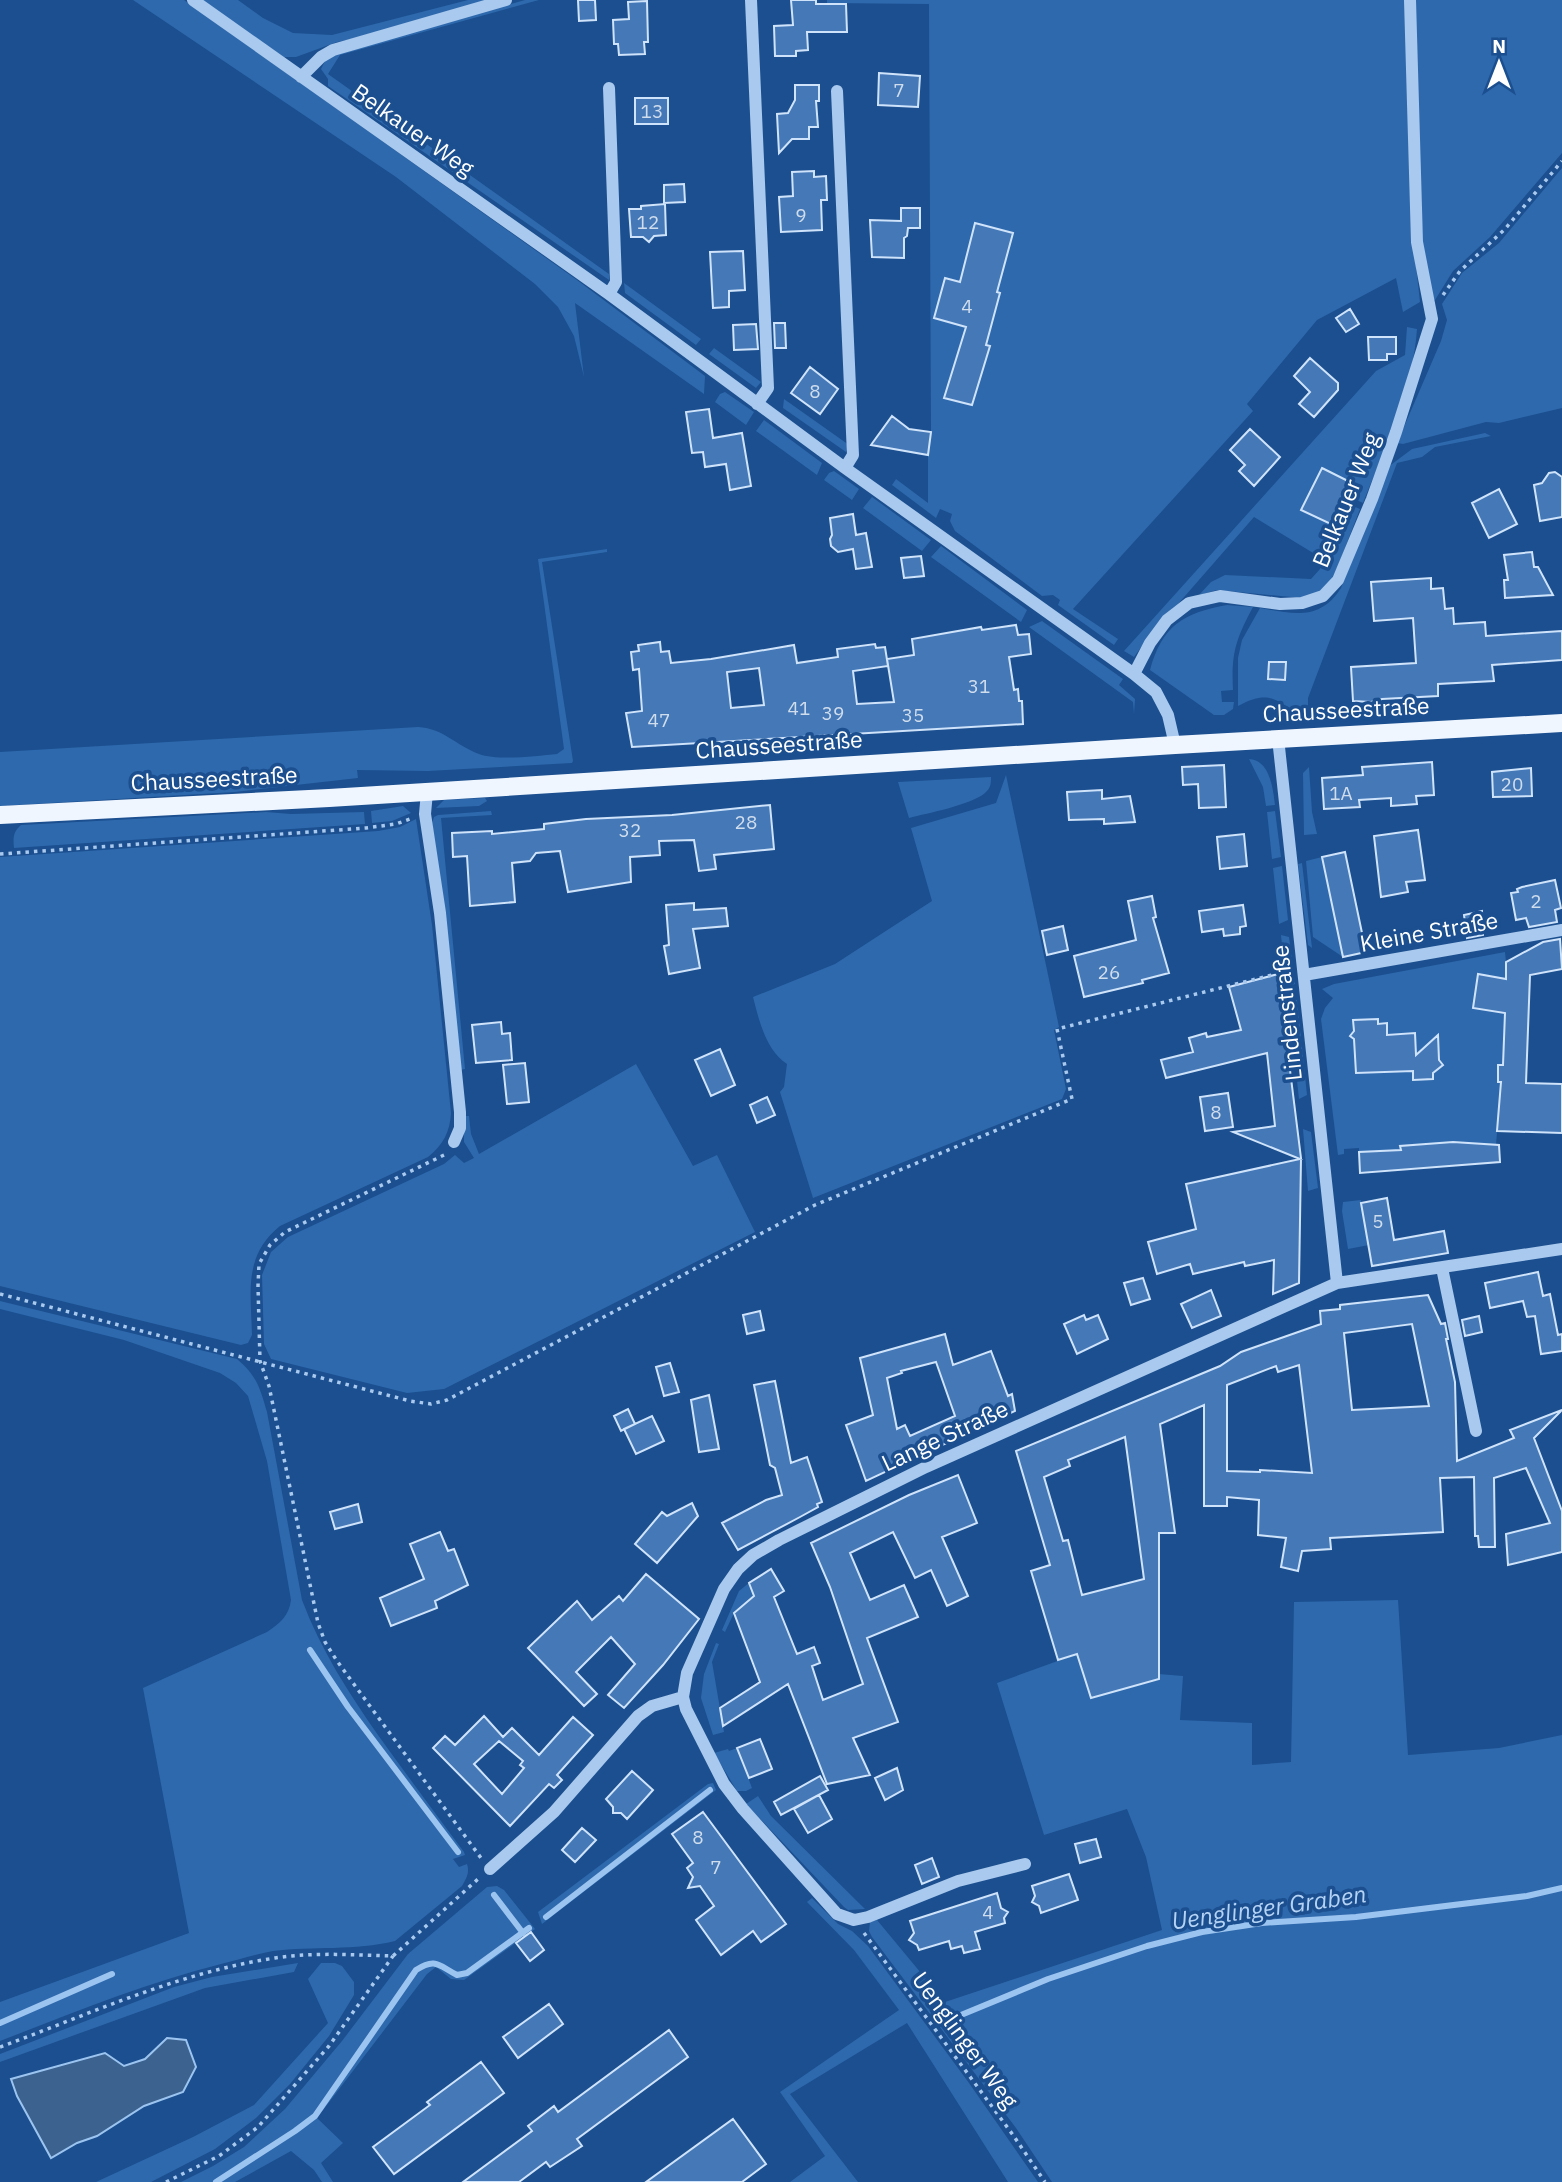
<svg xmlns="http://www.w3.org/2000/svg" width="1562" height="2182" font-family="'IBM Plex Sans',sans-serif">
	<rect width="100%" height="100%" fill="#1b4f8f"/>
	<path fill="#2e69ad" d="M133 0H184L577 280 705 376 704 394 575 303 584 377 574 336 558 307 535 284 396 177Z
		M201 0H238L263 18 293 33 332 35 468 0H490L361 37 337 42 296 57H284Z
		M525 0H539L340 55 328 74 609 274V280L328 86V79L321 69 326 59 337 53Z
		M827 0H1405L1415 257 1420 302 1403 312 1396 278 1317 320 1247 404 1253 411 1073 609 1118 639 1114 645 1058 605 1060 600 1053 595 1042 596 955 531 950 521 952 514 940 509 936 518 892 485 896 479 928 503V455L931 432 929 4 827 3Z
		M1414 0H1562V153L1490 237 1453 271 1435 300 1430 298 1423 256Z
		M1562 168V408L1499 423 1486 422 1403 444 1397 443 1441 341 1447 320 1442 304 1462 273 1499 243Z
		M624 283 701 339 696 345 625 293Z
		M1407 327 1417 329C1413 389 1385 447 1363 503L1350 497 1355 485 1322 468 1301 509 1335 526 1346 503 1360 509 1338 566 1331 580 1320 592 1302 598 1217 590 1199 595 1211 582 1225 575 1311 579 1320 569 1323 559 1254 517 1178 604 1165 614 1134 657 1124 651 1376 371 1405 355Z
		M714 348 761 382 756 388 709 354Z
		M725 392 754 412 746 425 715 402 720 394Z
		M784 399 849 445 846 452 783 408Z
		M764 420 822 463 817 475 756 431Z
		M1485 433 1491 436 1435 447 1422 457 1397 463 1308 698V713C1277 711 1278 684 1238 706V658L1242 640 1260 608C1294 614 1320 621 1341 588L1388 467 1412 449Z
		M834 471 859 489 852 500 824 480 829 473Z
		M872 497 931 540 922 551 863 508Z
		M941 546 1027 610 1021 622 931 557Z
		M607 549V552L542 562 573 761 572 763 428 771 357 770 358 778 235 792 0 806V752L418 727C445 729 455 745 479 754 498 761 536 756 557 754L564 749 538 559Z
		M1227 605 1253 607C1236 639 1231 653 1233 690L1221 691 1222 702H1234L1233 709 1224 715H1214L1150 670C1162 626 1183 613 1227 605Z
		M1042 621 1123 679 1119 685 1135 699 1134 714 1133 702 1029 627Z
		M1249 759C1270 760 1273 789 1275 805L1266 806 1263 787Z
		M1309 767 1312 812 1317 834 1304 835 1303 773Z
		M1006 775 1059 1027 1054 1030 1066 1089 1062 1099 813 1198 780 1092 784 1087 787 1064C766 1050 759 1021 753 997L835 964 932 901 911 828 996 803Z
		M991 777C991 783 991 788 985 793 971 805 928 813 909 818L898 782Z
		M485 798 487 801 479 806 436 808 444 800Z
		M403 806 411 813 392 821 372 823 371 811Z
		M491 811 492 815 441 818 465 1069 460 1070 432 823 434 817 438 815Z
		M1275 811 1281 857 1272 859 1267 812Z
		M266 812 291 814 364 812 365 824 14 848C13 838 13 832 21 825Z
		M416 819 432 925 451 1113C450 1132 443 1145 428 1157L280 1226C243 1256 251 1292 252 1335L248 1343 241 1345 0 1286V857L378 831 400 827Z
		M1322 857 1343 957 1313 937 1306 861Z
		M1302 863 1312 948 1308 945 1298 864Z
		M1282 866 1288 920 1279 924 1273 868Z
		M1281 935 1289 937 1295 984 1286 987Z
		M1505 952 1506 962 1503 1065H1498V1082H1501L1496 1145 1400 1147V1150L1359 1152V1148L1344 1149V1154L1338 1155 1321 1019 1325 1008 1333 998 1322 989 1334 984Z
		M1288 999 1297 1000 1307 1095 1299 1099Z
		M636 1064 693 1166 717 1155 755 1232 444 1389 407 1393 271 1359 264 1344 262 1275 271 1252 288 1237 444 1164 455 1155 464 1163 474 1158 464 1142V1116H469L471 1134 479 1154Z
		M1303 1129 1311 1132 1318 1188 1308 1191Z
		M1361 1200 1369 1245 1348 1249 1342 1211 1343 1202Z
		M0 1301 237 1359C257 1376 260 1388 267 1412L302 1600C321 1650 348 1692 378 1735 406 1774 435 1813 464 1852L465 1855 453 1859 459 1867 467 1864C470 1873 466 1879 462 1886L395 1941C355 1951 313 1946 273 1951 256 1954 238 1960 221 1964 145 1983 73 2013 0 2041V2002L189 1933 143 1688 267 1632C280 1623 289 1616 291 1600L267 1461 248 1396 236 1383 220 1373 124 1340 0 1309Z
		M749 1583 754 1596 734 1613 725 1632 722 1630 739 1591Z
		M1398 1600 1408 1755 1499 1748 1562 1735V2182H1052L1016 2128 872 1937 869 1931 870 1922 877 1920 945 2002 1162 1930 1146 1857 1127 1809 1044 1835 997 1683 1077 1654 1091 1698 1159 1680V1674L1183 1676 1180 1720 1252 1723V1765L1291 1762 1294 1602Z
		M716 1643 719 1644 712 1662 724 1732 713 1735 701 1698 704 1674Z
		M737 1748 752 1788 746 1791H737L714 1753 728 1749 729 1751Z
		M713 1783 716 1790 542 1924 538 1912 708 1784Z
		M758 1796 771 1816 865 1909 848 1910 844 1907 746 1804Z
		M497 1886 504 1890 535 1929 464 1980 451 1979 436 1967 427 1974 317 2118 343 2143 321 2163 333 2182H322L314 2170 291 2151 235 2182H181L213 2166 244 2147 285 2109 342 2041 408 1954 487 1887Z
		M812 1898 838 1924 852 1931 868 1946 969 2083 1038 2182H1008L907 2023 790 2094 858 2182H790L825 2156 780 2092 899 2010 854 1950 807 1902Z
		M298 1963 294 1972 205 1988 0 2062V2054L174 1987 212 1977Z
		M321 1963H335L342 1966 354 1982V1995L329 2036 290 2084 256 2118 215 2149 151 2182H96L193 2137 254 2105 328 2023 308 1979Z"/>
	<path fill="#3c6290" stroke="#9cc4f0" stroke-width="2" d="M167 2038 186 2040 196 2067 183 2092 144 2106 97 2136 77 2143 51 2158 17 2096 11 2079 105 2053 124 2066 145 2059Z"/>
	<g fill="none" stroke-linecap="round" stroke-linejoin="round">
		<path stroke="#9cc4f0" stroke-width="6" d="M310 1650 348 1707 458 1852
			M494 1895 523 1933
			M546 1917 710 1790
			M950 2016 961 2015 1048 1979 1147 1946 1202 1932 1262 1923 1356 1917 1527 1896 1562 1888
			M0 2023 112 1974
			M216 2182 295 2131 315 2116 416 1970C436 1957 439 1966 457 1975L467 1973 529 1928"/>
	</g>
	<path fill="#4478b7" stroke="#cfe3fa" stroke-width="2" fill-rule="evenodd" d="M578 0H595L596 20 579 21Z
		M791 0H816V4H846L847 32H807L808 50 796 51V56H775L774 26 793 25Z
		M647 1 648 42H644L645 54 619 55 618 44H614L613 20 629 19 628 2Z
		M879 73 920 76 918 107 878 105Z
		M795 85H819V101H816L818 127H809V139H792L779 153 777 114 788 113 795 100Z
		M635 98H668V124H635Z
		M814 171V177L826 176 827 200H821L822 230 781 232 779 197 793 196 792 172Z
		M684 184 685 202 664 203V185Z
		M665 204 666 235 654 236 649 242 643 237H631L629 209H641V206Z
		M901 208H920V228H908L907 236 904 238V258L872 257 870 220 901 221Z
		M975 223 1013 233 997 292 1000 293 986 345 990 346 972 405 944 398 966 327 934 318 945 278 960 282Z
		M743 251 745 290 729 291V307L713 308 710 252Z
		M1350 309 1359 324 1346 332 1336 318Z
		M774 323H785L786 348H775Z
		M756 324 758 349 734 350 733 325Z
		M1368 337H1396V354H1387V360H1369Z
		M1310 358 1338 383V390L1314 417 1299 404 1310 392 1294 376Z
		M810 367 838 389 820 414 791 393Z
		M709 409 713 438 742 433 751 486 730 490 726 464 705 467 703 452 692 453 686 412Z
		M892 416 909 429 931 432 928 455 871 445Z
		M1250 429 1280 457 1254 486 1239 471 1245 465 1230 450Z
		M1322 468 1356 485 1335 526 1301 510Z
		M1555 472 1562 477V517L1540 521 1534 485 1542 483 1549 473Z
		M1499 489 1517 524 1489 538 1472 503Z
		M853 514 856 535 866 533 872 567 856 569 853 549 838 552 831 546 830 539 832 535 830 518Z
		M1532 552 1534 567H1538L1553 595 1505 598 1504 580H1508L1504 555Z
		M921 556 924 576 904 578 901 558Z
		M1431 578V589L1443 588 1445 609 1453 608 1454 624 1485 622 1486 636 1562 631V660L1492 665 1494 681 1438 684V696L1382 699 1371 702 1353 701 1351 667 1416 663 1413 618 1374 621 1371 582Z
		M1016 625 1018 635 1029 634 1031 654 1009 657 1014 690 1018 689 1019 701H1022L1023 724 632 747 626 713 642 711 639 669 633 670 631 652 639 651 638 645 660 642 661 652 669 651 671 663 711 659 794 645 797 663 838 657 837 649 875 644 876 648 885 647 888 666 853 671 857 704 894 702 887 659 914 655 912 639 981 627 982 630ZM759 668 764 705 731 708 727 672Z
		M1269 662H1286L1285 680 1268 679Z
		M1432 762 1434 795 1416 796 1417 804 1391 806V798L1359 800 1360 807 1324 809 1322 778 1363 775 1362 767Z
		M1224 765 1226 807 1199 808 1198 784 1183 785 1182 767Z
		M1531 768 1532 796 1493 797 1492 772Z
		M1102 790V799L1130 796 1135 822 1104 824V819L1069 820 1067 792Z
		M770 805 774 849 714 855 716 869 699 871 694 840 659 841 660 855 630 857 631 882 568 892 560 851 536 853 530 861 512 863 515 902 470 906 467 856 453 857 452 833 492 831V834L544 829V824L586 819 672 815Z
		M1418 830 1425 880 1406 882 1408 892 1381 897 1374 836Z
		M1244 834 1247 866 1220 869 1217 837Z
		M1345 852 1366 952 1343 957 1322 857Z
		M1555 880 1561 908 1555 910 1557 922 1529 927 1526 918 1516 920 1511 893 1518 892 1517 889 1522 887Z
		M1152 896 1156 917 1153 918 1169 973 1142 980 1143 983 1084 997 1074 956 1136 940 1128 901Z
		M694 903V910L726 908 728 926 693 929 700 968 669 974 664 946 669 945 666 905Z
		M1243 905 1246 926 1240 927V934L1224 936 1223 929 1202 932 1199 911Z
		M1482 911 1483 935 1467 938 1464 915Z
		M1063 926 1068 950 1047 955 1042 931Z
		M1560 939 1562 969 1530 975 1526 1083 1562 1084V1133L1497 1131 1501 1082H1498V1065H1503L1505 1013 1473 1008 1478 974 1506 979V962L1543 942Z
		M1278 974 1301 1158 1299 1283 1273 1294 1274 1260 1245 1266 1244 1262 1193 1274 1190 1264 1157 1274 1148 1242 1196 1229 1186 1184 1300 1159 1233 1132 1275 1126 1267 1053 1166 1078 1161 1060 1193 1052 1189 1038 1206 1033 1207 1037 1241 1030 1229 987Z
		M1378 1019V1024L1387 1023V1035L1415 1033 1416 1055 1438 1035 1439 1060 1443 1065 1433 1073V1079L1413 1080V1071L1356 1073 1354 1039 1350 1036 1354 1031 1353 1020Z
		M501 1022 502 1034 510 1033 512 1060 476 1063 472 1025Z
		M720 1049 735 1085 711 1096 695 1060Z
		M525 1063 529 1102 507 1104 503 1065Z
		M1228 1093 1233 1127 1205 1131 1200 1097Z
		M767 1097 775 1115 757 1123 750 1105Z
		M1453 1142 1499 1145 1500 1162 1360 1173 1359 1152 1401 1150 1400 1146Z
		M1387 1198 1394 1240 1444 1231 1448 1253 1372 1266 1361 1203Z
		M1538 1272 1543 1296 1550 1294 1558 1335 1562 1334V1351L1541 1354 1535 1316 1527 1317 1523 1301 1490 1308 1485 1283Z
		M1143 1278 1150 1299 1131 1305 1124 1283Z
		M1211 1290 1221 1316 1192 1328 1181 1304Z
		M1428 1295 1441 1324 1445 1323 1448 1339H1446L1455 1382 1457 1461 1514 1438 1510 1430 1562 1410 1534 1438 1562 1511V1552L1508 1565 1506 1534 1550 1523 1526 1468 1494 1478 1495 1547H1479L1478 1536H1475L1474 1477 1440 1478 1443 1532 1330 1538 1331 1549 1302 1551 1298 1571 1281 1567 1286 1538 1258 1535 1259 1500 1227 1497V1506H1204V1405L1160 1424 1175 1533H1159V1679L1091 1698 1077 1654 1058 1660 1031 1571 1050 1565 1016 1451 1220 1366 1241 1352 1321 1324 1320 1311 1340 1309V1305ZM1412 1324 1429 1406 1352 1410 1344 1333ZM1299 1365 1312 1473 1260 1470V1472L1227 1471V1385L1276 1366 1278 1372ZM1125 1437 1144 1579 1082 1595 1068 1540 1063 1541 1044 1477 1070 1466 1068 1460Z
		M760 1311 764 1330 747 1334 743 1315Z
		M1084 1315 1086 1320 1098 1315 1108 1339 1077 1354 1064 1324Z
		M1479 1316 1482 1332 1465 1336 1462 1320Z
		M945 1334 953 1365 991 1351 1008 1396 1012 1394 1015 1411 866 1481 846 1425 873 1415 860 1358ZM936 1362 955 1416 910 1436 905 1425 897 1429 887 1378 902 1373 901 1371Z
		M670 1363 679 1392 664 1396 656 1367Z
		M775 1381 791 1463 807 1457 822 1502 817 1504 818 1507 800 1517 738 1550 722 1523 766 1500 782 1495 775 1468 770 1465 754 1385Z
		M709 1395 719 1449 699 1452 691 1400Z
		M628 1409 635 1424 621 1431 614 1416Z
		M652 1416 664 1441 636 1454 624 1429Z
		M958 1475 977 1523 942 1537 968 1596 947 1606 931 1570 915 1578 893 1532 850 1553 870 1600 904 1585 918 1617 867 1638 898 1722 853 1738 870 1775 827 1784 788 1684 723 1726 720 1708 760 1682 734 1613 754 1596 749 1583 771 1569 784 1591 774 1597 797 1654 814 1647 820 1663 812 1666 823 1700 863 1684 830 1587 811 1543 909 1495Z
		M692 1503 698 1516 657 1563 635 1544 662 1512 667 1516Z
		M358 1504 362 1522 335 1529 330 1512Z
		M440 1532 448 1551 454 1549 468 1585 435 1601 437 1608 391 1626 380 1598 424 1579 410 1544Z
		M646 1574 699 1619 663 1665 624 1708 608 1695 635 1664 611 1637 576 1672 597 1694 584 1706 528 1648 577 1601 592 1620 619 1596 623 1601Z
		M484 1716 503 1737 512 1728 539 1755 573 1717 593 1735 557 1775 562 1780 554 1788 549 1784 510 1826 433 1748 445 1736 455 1745ZM499 1741 523 1761 520 1765 524 1768 502 1794 474 1764Z
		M760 1739 772 1769 749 1778 737 1748Z
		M897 1768 903 1790 885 1800 875 1778Z
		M632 1771 653 1790 627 1819 621 1813H613V1807L606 1799Z
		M820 1776 828 1790 781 1815 774 1802Z
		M819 1795 832 1819 808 1833 794 1809Z
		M703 1812 786 1924 761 1942 753 1931 721 1955 696 1920 714 1906 700 1886 688 1888 693 1877 687 1868 693 1863 672 1834Z
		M582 1828 596 1840 575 1862 562 1850Z
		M1096 1839 1101 1857 1080 1863 1075 1844Z
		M932 1858 939 1877 922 1884 915 1865Z
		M1069 1874 1078 1900 1041 1913 1039 1906 1032 1902 1035 1896 1032 1886Z
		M997 1893 1001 1908 1008 1912 1004 1918 1005 1923 975 1932 980 1949 964 1953 962 1946 951 1949 949 1941 919 1950 917 1945 909 1940 914 1933 910 1921Z
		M531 1932 544 1950 530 1961 516 1943Z
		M549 2004 563 2024 518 2058 503 2037Z
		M669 2030 688 2057 577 2139 582 2146 550 2167 546 2162 519 2182H463L532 2131 528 2126 554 2106 558 2112Z
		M481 2062 504 2093 394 2174 373 2147 430 2105 427 2102Z
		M733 2119 766 2164 742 2182H646Z"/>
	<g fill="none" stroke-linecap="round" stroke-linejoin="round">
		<path stroke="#a9c9ee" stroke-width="3.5" stroke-dasharray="3.5 5" stroke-linecap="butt" d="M1443 295 1460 271 1505 229 1562 161
			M0 854 366 828 396 824 410 819
			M444 1155 285 1232 270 1245 259 1264 258 1286 260 1361 269 1386 318 1623 325 1642 337 1661 481 1858
			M0 1294 410 1401 431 1404 447 1400 815 1205 1072 1099 1057 1029 1288 971
			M864 1933 1013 2135 1045 2182
			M0 2047C90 2014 180 1972 275 1958 314 1952 354 1955 393 1956L478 1879
			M166 2182 219 2156 258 2127 329 2046 393 1956"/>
		<path stroke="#a9c9ee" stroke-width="12" d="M193 0 609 294 845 468 1134 674 1156 692 1168 715 1175 745
			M751 0 768 388 757 404
			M301 77 321 57 333 50 506 0
			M837 91 853 455 845 468
			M609 294 616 282 609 88
			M1134 674 1150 643 1167 620 1189 603 1220 596 1280 604 1302 603 1323 596 1338 580 1372 499 1396 432 1432 319 1417 242 1410 0
			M1278 738 1337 1283
			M427 792 425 814 440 913 460 1112V1128L454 1142
			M1304 975 1562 930
			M1442 1268 1476 1431
			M1025 1864 958 1881 868 1917 854 1920 837 1914 743 1809 724 1784 686 1709 683 1697 687 1673 724 1589 738 1569 753 1555 779 1540 926 1467 1337 1283 1562 1249
			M490 1869 554 1812 638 1716 652 1706 683 1697"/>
		<path stroke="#f0f6ff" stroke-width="18" d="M0 815 329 798 1175 745 1562 723"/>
	</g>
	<g text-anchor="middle" stroke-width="7" stroke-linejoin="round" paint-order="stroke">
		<g font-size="19" fill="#d0dded">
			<text x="899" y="97">7</text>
			<text x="652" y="118">13</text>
			<text x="801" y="222">9</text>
			<text x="648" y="229">12</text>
			<text x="967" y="313">4</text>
			<text x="815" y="398">8</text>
			<text x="979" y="693">31</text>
			<text x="799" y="715">41</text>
			<text x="833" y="720">39</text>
			<text x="913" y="722">35</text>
			<text x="659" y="727">47</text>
			<text x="1512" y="791">20</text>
			<text x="1341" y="800">1A</text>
			<text x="746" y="829">28</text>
			<text x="630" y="837">32</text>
			<text x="1536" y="908">2</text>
			<text x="1109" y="979">26</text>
			<text x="1216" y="1119">8</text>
			<text x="1378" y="1228">5</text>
			<text x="698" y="1844">8</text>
			<text x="716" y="1874">7</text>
			<text x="988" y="1919">4</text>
		</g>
		<g font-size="23" fill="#fff" stroke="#1b4f8f">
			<text transform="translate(413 130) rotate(35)" y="8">Belkauer Weg</text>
			<text transform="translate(1346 500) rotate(-68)" y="8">Belkauer Weg</text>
			<text transform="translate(1346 710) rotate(-3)" y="8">Chausseestraße</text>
			<text transform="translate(779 745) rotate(-4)" y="8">Chausseestraße</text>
			<text transform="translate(214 779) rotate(-3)" y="8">Chausseestraße</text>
			<text transform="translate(1429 932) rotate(-10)" y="8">Kleine Straße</text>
			<text transform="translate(1287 1013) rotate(-96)" y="8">Lindenstraße</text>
			<text transform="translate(945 1436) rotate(-25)" y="8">Lange Straße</text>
			<text transform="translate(965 2040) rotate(54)" y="8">Uenglinger Weg</text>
		</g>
		<g font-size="24" font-style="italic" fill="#b5d3f5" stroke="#1b4f8f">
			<text transform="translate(1269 1908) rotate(-8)" y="8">Uenglinger Graben</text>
		</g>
	</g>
	<g transform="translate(1499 63)" stroke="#1b4f8f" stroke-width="5" paint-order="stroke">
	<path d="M0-5L12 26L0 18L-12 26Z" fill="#ffffff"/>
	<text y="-10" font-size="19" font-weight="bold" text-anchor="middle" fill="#ffffff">N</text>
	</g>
</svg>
